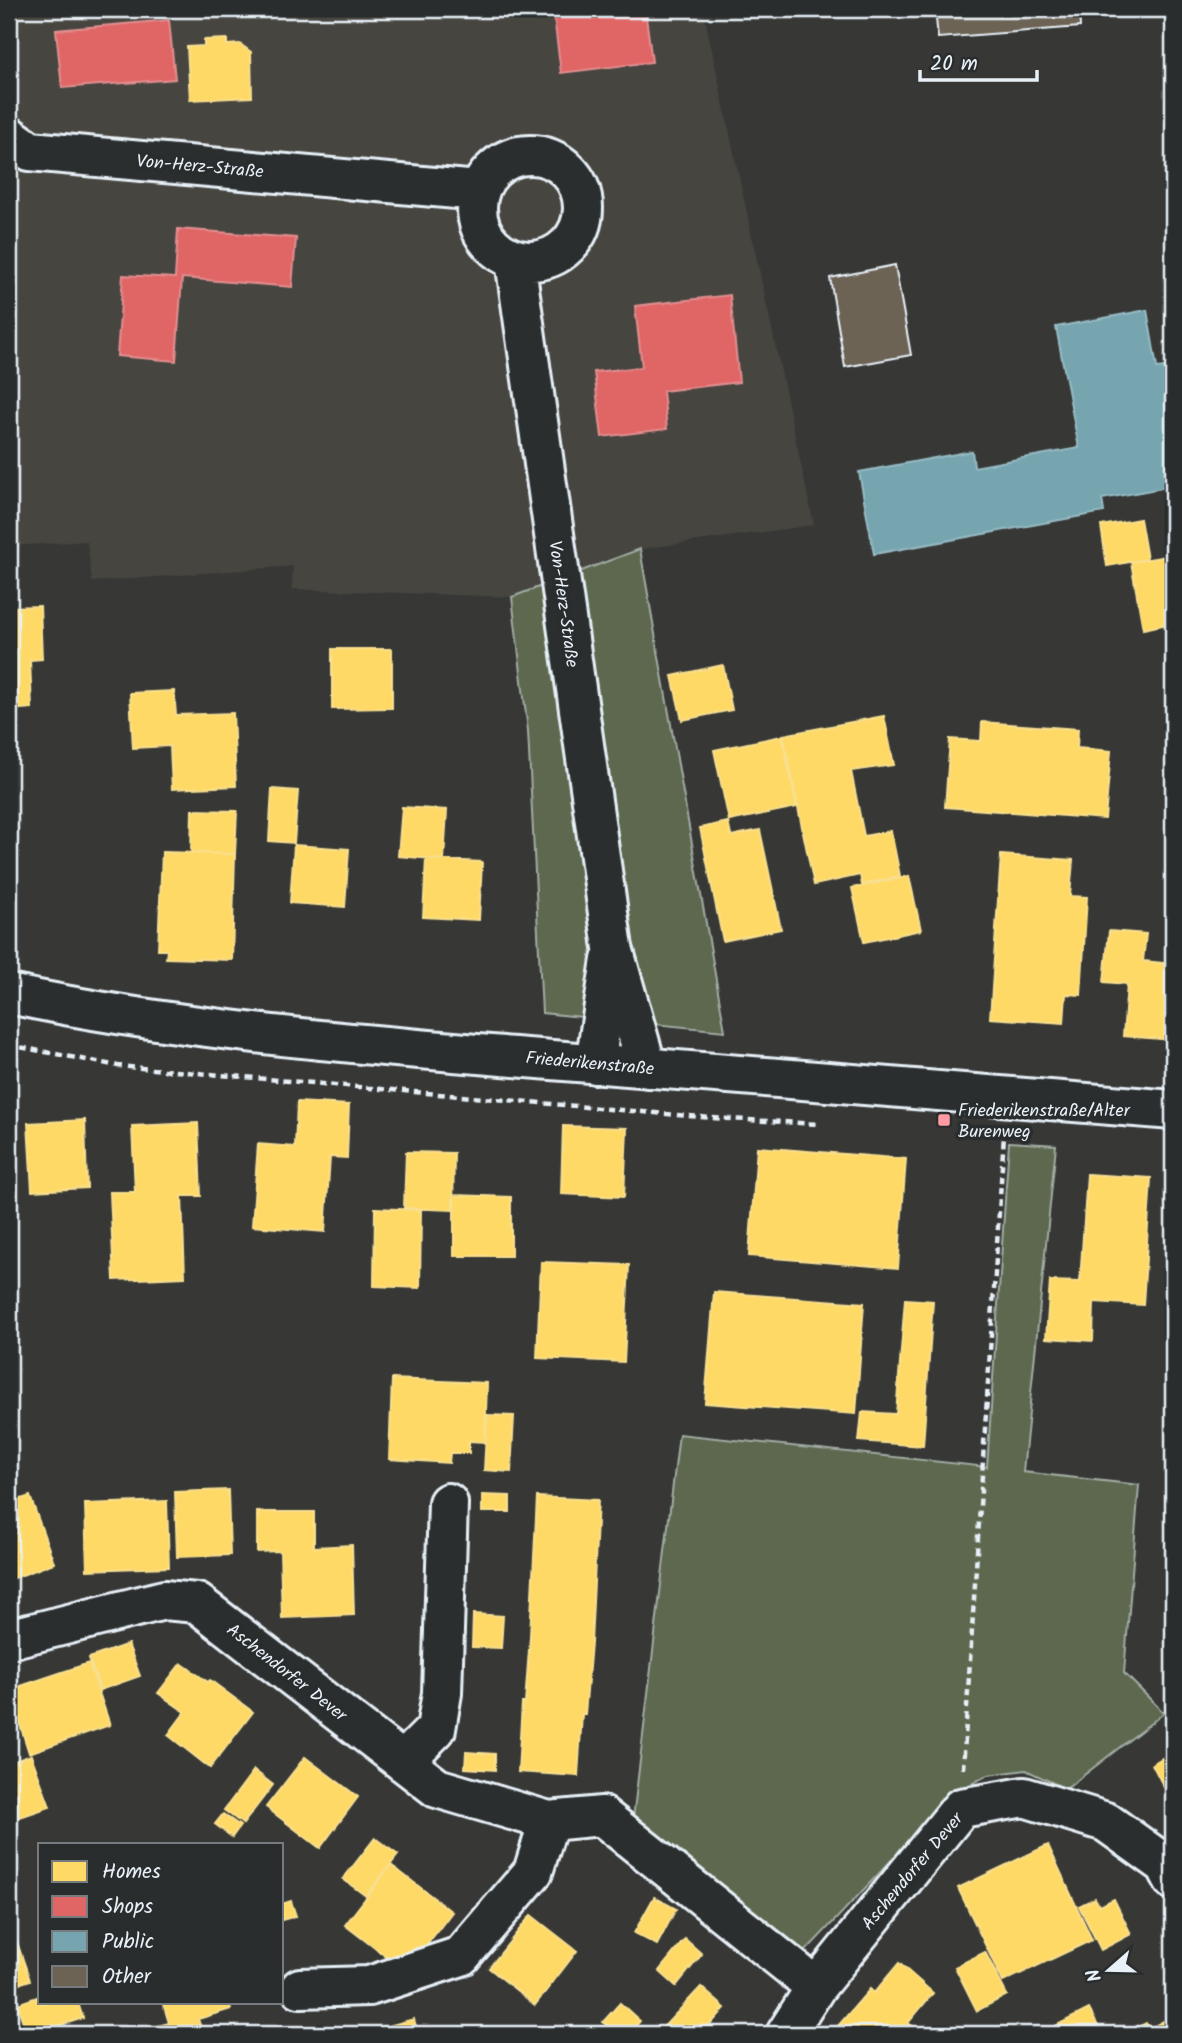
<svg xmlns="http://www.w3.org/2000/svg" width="1182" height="2043" font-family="Kalam,sans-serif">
	<rect width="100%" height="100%" fill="#373836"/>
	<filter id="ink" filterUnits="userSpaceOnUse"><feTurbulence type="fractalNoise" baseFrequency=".0143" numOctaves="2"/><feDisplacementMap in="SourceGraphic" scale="14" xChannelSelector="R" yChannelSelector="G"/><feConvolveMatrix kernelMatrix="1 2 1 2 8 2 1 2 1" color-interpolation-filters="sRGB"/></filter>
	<g filter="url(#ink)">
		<path fill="#47453f" d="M9 9H703L814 525 640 549 512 597 292 589 293 566 92 582 87 541 9 546Z"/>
		<path fill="#5d684f" stroke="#a2aca4" stroke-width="2" d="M640 549 725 1031 542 1013 528 731 512 597Z
			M1009 1142 1056 1145 1023 1472 1139 1485 1124 1673 1164 1713 1066 1789 1026 1770 988 1775 951 1794 934 1815 805 1952 675 1847 633 1819 679 1434 987 1467Z"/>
		<path fill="#ffd966" stroke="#f8e092" stroke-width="2" d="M227 39V45L240 44 251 52 252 97 190 100 187 47 204 46V40Z
			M1140 519 1147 559 1107 566 1101 526Z
			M1173 555V623L1143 629 1131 562Z
			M40 606 42 659 30 660 32 708 9 710V607Z
			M332 649H392V708L332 709Z
			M723 665 732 710 682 720 672 676Z
			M174 691 176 715 233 713 236 786 172 789 170 746 133 748 130 693Z
			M884 716 894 765 851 771 864 836 891 831 900 876 862 885 860 875 814 885 783 735Z
			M982 722 1078 729 1077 748 1111 751 1105 819 945 807 950 739 981 741Z
			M782 736 797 807 729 821 714 750Z
			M272 789 298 791 294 843 269 841Z
			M402 807 447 810 444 860 398 856Z
			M192 810 237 811 235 854 191 853Z
			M728 822 731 836 760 830 781 929 723 941 700 828Z
			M294 845 349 849 345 907 290 903Z
			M162 852 235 854 232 960 166 958 167 950H158Z
			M1001 855 1073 860 1070 896 1087 897 1081 995 1066 994 1064 1023 990 1018Z
			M426 859 482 862 479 920 423 917Z
			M1168 862H1173V892H1169Z
			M909 876 921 930 864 942 852 888Z
			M1109 931 1146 934 1143 961 1173 964V1040L1123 1036 1127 984 1104 982Z
			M297 1102 349 1105 347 1158 330 1157 325 1232 252 1226 258 1144 295 1147Z
			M85 1120 87 1188 32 1191 28 1123Z
			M198 1123 201 1196H182L185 1277 114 1280 110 1192H135L132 1126Z
			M563 1126 627 1128 624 1197 561 1194Z
			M757 1147 906 1159 898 1268 749 1256Z
			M406 1152 454 1153 453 1210 404 1208Z
			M1087 1174 1151 1178 1143 1305 1094 1302 1093 1341 1046 1338 1050 1281 1080 1282Z
			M454 1195 511 1197V1256H454Z
			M375 1208 421 1210 420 1288 374 1286Z
			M541 1262 629 1265 624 1362 537 1358Z
			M714 1292 864 1303 856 1414 705 1403Z
			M905 1299 933 1301 923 1446 859 1441 862 1412 896 1414Z
			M1168 1345 1173 1346V1384H1165Z
			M392 1379 487 1383 485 1442 469 1441V1453H450L449 1463 389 1459Z
			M487 1415 514 1416 511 1472 484 1470Z
			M228 1490 230 1555 177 1557 175 1492Z
			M482 1495 510 1496V1512H482Z
			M30 1496 54 1563 9 1580V1503Z
			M537 1497 598 1500 591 1643 585 1714H582L578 1776 518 1772 522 1703H525L530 1636Z
			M167 1501 169 1567 87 1570 85 1504Z
			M257 1512H314V1547L352 1545 354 1615 282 1618 280 1551 257 1552Z
			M473 1614 503 1616 501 1648 472 1647Z
			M128 1644 140 1676 100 1690 89 1658Z
			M89 1663 110 1725 29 1753 9 1690Z
			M181 1663 208 1682 210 1680 253 1712 210 1768 168 1735 185 1712 158 1693Z
			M466 1752 495 1754V1770L465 1768Z
			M1173 1752V1805L1152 1764Z
			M31 1755 50 1807 17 1818 9 1795V1763Z
			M305 1757 358 1797 320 1848 266 1807Z
			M254 1770 273 1785 243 1824 224 1810Z
			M223 1814 240 1826 232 1837 215 1824Z
			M375 1838 398 1855 366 1896 343 1879Z
			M1048 1845 1092 1940 1003 1982 958 1888Z
			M391 1865 452 1912 406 1972 345 1925Z
			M654 1897 676 1909 657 1945 634 1933Z
			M1095 1898 1099 1906 1114 1899 1131 1934 1101 1950 1079 1906Z
			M291 1901 296 1916 282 1920V1904Z
			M531 1915 577 1951 535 2005 489 1968Z
			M9 1919 30 1980 9 1987Z
			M685 1939 702 1954 676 1986 659 1971Z
			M985 1952 1007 1995 977 2011 955 1967Z
			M899 1963 933 1993 908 2023 914 2027 908 2034H831L870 1989 874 1993Z
			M701 1987 725 2008 709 2026 719 2034H657Z
			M40 1996V2003H78L83 2018 34 2034H27L17 2004Z
			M163 2003H229L231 2009 198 2019 203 2034H144L143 2030 169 2023Z
			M620 2003 640 2021 629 2034H617L603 2022Z
			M1089 2009 1102 2034H1041V2033Z
			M1173 2016V2034H1125L1146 2023 1149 2029Z
			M414 2019 418 2034H359Z
			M56 2027 58 2034H36Z"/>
		<path fill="#e06666" stroke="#e29092" stroke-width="2" d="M553 9H645L652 62 561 73Z
			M169 20 175 79 62 88 56 30Z
			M178 229 296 238 292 287 182 278 176 361 117 356 123 275 175 278Z
			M730 295 739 382 663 391 667 429 602 437 594 372 642 367 635 306Z"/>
		<path fill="#76a5af" stroke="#98bcc5" stroke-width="2" d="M1147 310 1157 368 1173 366V486L1102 499 1104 512 874 554 859 472 972 451 974 467 1079 448 1056 327Z"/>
		<path fill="#6d6354" stroke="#e8f1f8" stroke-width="2" d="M935 9H1079L1080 27 938 38Z
			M895 265 911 355 845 367 830 278Z"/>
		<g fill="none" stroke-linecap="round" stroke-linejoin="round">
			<defs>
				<path id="minor" d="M9 136 30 151 479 191
					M477 208a53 53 0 1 1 106 0a53 53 0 1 1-106 0Z
					M515 260 613 948 647 1068
					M9 994C188 1032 369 1045 552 1060 759 1077 966 1092 1173 1110
					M595 1064 611 960
					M9 1639 164 1600 197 1603 437 1788 549 1821 602 1816 816 1987 786 2034
					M403 1762 436 1729 442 1693 448 1503
					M816 1987 961 1808 1024 1797 1106 1822 1166 1865 1173 1880
					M300 1988 369 1986 461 1956 533 1872 549 1821"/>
			</defs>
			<use href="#minor" stroke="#e8f1f8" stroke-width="44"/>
			<path stroke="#e8f1f8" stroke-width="4.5" stroke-dasharray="7 5" stroke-linecap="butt" d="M9 1045 118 1066 712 1118 819 1124
				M963 1769 1004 1135"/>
			<use href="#minor" stroke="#2a2d2e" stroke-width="38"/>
		</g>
	</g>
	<rect fill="#ff9aa2" stroke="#2a2d2e" stroke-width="2.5" x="937" y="1113" width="14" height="14" rx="3.5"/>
	<g text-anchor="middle" stroke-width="7" stroke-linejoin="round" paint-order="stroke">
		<g font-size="18" fill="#e8f1f8" stroke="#2a2d2e">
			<text transform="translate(200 166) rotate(5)" y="6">Von-Herz-Straße</text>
			<text transform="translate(564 604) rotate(82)" y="6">Von-Herz-Straße</text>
			<text transform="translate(590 1063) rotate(5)" y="6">Friederikenstraße</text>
			<text transform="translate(287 1672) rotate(38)" y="6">Aschendorfer Dever</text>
			<text transform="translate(912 1871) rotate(-50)" y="6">Aschendorfer Dever</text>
		</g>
		<g font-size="18" fill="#e8f1f8" stroke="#2a2d2e" text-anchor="start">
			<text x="958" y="1116">Friederikenstraße/Alter<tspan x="958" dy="21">Burenweg</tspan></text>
		</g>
	</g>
	<rect width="1182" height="2043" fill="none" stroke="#2a2d2e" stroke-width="35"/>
	<rect x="18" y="18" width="1147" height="2008" fill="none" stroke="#e8f1f8" stroke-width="2.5" filter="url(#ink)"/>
	<rect x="38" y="1843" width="245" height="161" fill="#2a2d2e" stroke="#767b7f" stroke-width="2"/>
	<rect x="52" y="1861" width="35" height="21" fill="#ffd966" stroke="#767b7f" stroke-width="2"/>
	<text x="102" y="1878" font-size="21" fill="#e8f1f8">Homes</text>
	<rect x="52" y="1896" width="35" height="21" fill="#e06666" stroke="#767b7f" stroke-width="2"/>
	<text x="102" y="1913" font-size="21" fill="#e8f1f8">Shops</text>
	<rect x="52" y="1931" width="35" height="21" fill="#76a5af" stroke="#767b7f" stroke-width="2"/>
	<text x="102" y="1948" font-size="21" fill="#e8f1f8">Public</text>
	<rect x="52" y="1966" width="35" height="21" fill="#6d6354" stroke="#767b7f" stroke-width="2"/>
	<text x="102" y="1983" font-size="21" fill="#e8f1f8">Other</text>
	<g transform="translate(1109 1970) rotate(250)" stroke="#2a2d2e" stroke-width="5" paint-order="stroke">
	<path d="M0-5L12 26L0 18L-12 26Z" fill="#e8f1f8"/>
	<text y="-10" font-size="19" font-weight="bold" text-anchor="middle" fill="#e8f1f8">N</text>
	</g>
	<path d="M920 70v10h117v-10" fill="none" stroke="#e8f1f8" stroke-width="3.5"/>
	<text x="930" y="70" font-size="21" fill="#e8f1f8" stroke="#2a2d2e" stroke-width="5" paint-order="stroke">20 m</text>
</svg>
